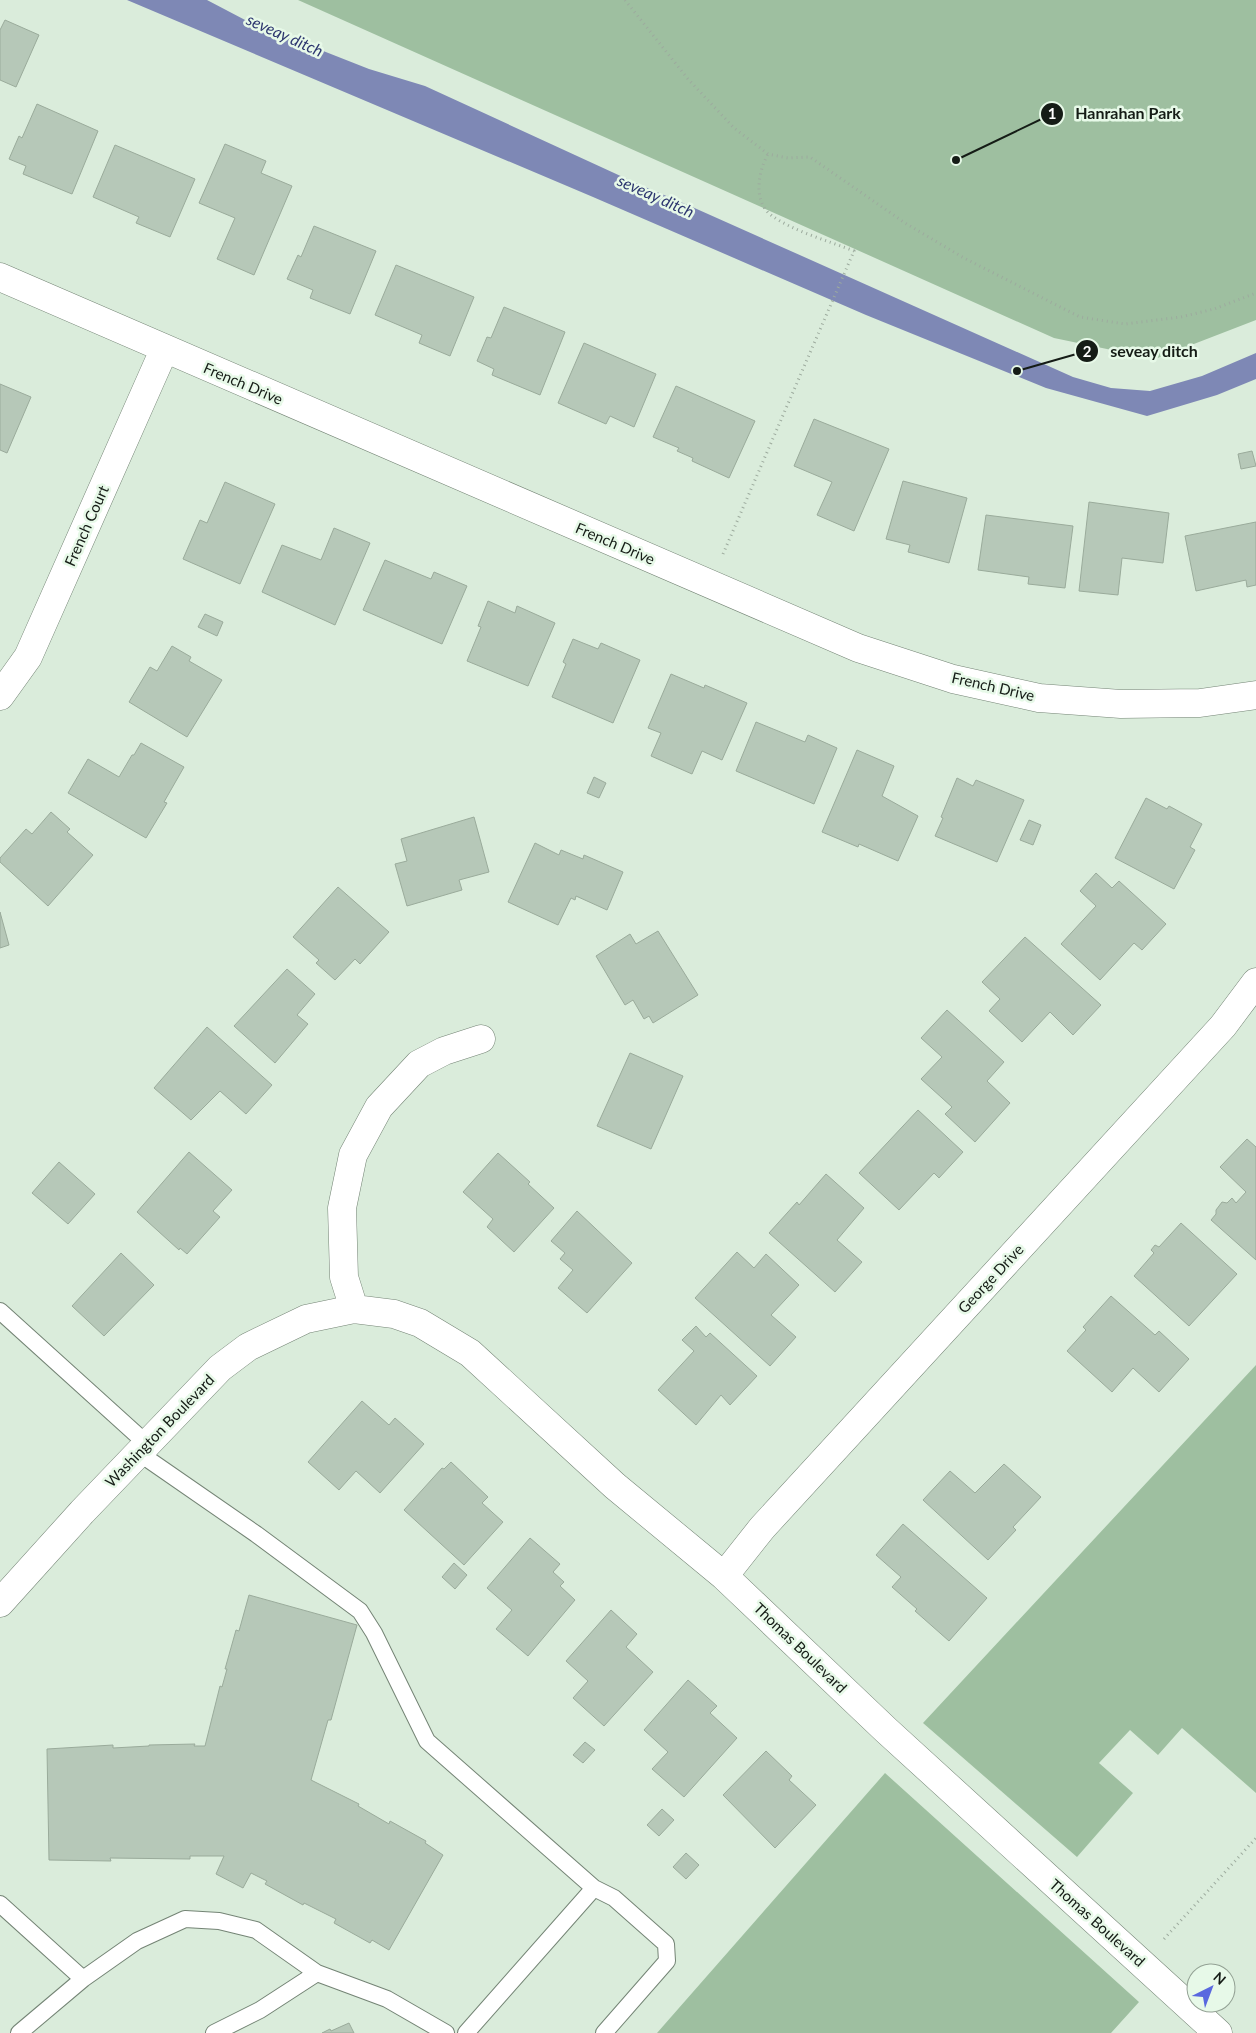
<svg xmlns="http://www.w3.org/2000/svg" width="1256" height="2033" font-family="Lato,sans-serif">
	<rect width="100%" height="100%" fill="#daecdb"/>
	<path fill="#9ebfa0" d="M298 0H1256V320L1155 359 1054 338Z
		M1256 1365V1793L1182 1728 1158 1755 1130 1730 1099 1763 1133 1793 1077 1857 923 1723Z
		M885 1773 1139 2002 1111 2033H657Z"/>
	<path fill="#7e88b5" d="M127 0H207L247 21 369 69 425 86 638 184 690 206 1073 377 1111 388 1150 391 1202 376 1256 353V379L1217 395 1147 416 1046 388 866 315 593 197Z"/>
	<path fill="#b6c8b8" stroke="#9aab9b" d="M5 20 39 35 16 87 0 80V30Z
		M37 104 98 131 72 194 23 174 26 166 9 159 19 136 22 138Z
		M225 144 266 161 261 173 292 186 254 275 217 259 235 218 199 203Z
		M115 145 195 179 170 237 136 223 139 217 93 197Z
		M314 226 376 251 350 314 310 298 313 290 287 279 298 255 301 257Z
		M396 265 474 297 450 356 419 343 422 335 375 315Z
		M504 307 565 332 540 395 492 375 494 369 477 361 487 337 491 338Z
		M584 343 656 374 634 427 610 416 606 424 558 403Z
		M0 384 31 397 7 453 0 450Z
		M676 386 755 421 729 478 692 461 693 458 677 451 679 448 653 437Z
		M814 419 889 449 854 531 817 515 832 482 794 466Z
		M1252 451 1256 466 1241 469 1238 454Z
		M903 481 967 498 949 563 908 552 910 545 886 539Z
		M225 482 275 504 240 584 183 559 200 520 207 523Z
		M1089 502 1169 513 1163 563 1122 558 1118 595 1079 591Z
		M986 515 1073 526 1065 588 1028 584 1029 577 978 570Z
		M1256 522V585L1247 587 1246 580 1196 591 1185 536Z
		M334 528 370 543 335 625 262 592 282 545 321 560Z
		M385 560 431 579 434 572 467 586 442 644 363 610Z
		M488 601 515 613 517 606 555 623 528 686 467 661 481 627 478 626Z
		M205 614 223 622 217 636 198 627Z
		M573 639 598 649 601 643 640 660 613 723 552 697 566 664 563 662Z
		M172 646 191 657 189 661 222 680 187 737 129 702 150 667 157 671Z
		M671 674 704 688 705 685 747 703 722 760 702 751 692 774 651 756 661 733 648 728Z
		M756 722 805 742 808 735 837 748 814 804 736 771Z
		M141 743 184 767 164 802 167 803 146 838 68 793 88 759 119 777 132 755H134Z
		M857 750 894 766 882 796 918 816 898 861 859 844 858 847 822 832Z
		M594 777 606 783 599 798 587 793Z
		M957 778 973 786 976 780 1024 800 997 862 935 836 943 818 941 817Z
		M1146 798 1167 809 1169 806 1202 824 1190 847 1195 850 1174 889 1115 858Z
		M51 812 70 829 67 832 93 855 48 906 0 862V858L26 829 32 834Z
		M474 817 489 872 459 880 462 890 407 906 395 864 407 861 401 839Z
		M1029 820 1041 825 1033 845 1020 840Z
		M535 843 559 855 561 850 583 859 584 855 623 872 607 910 576 896 575 900 571 898 558 925 508 902Z
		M1096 873 1112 888 1119 881 1166 924 1142 950 1134 943 1100 980 1061 944 1096 906 1080 891Z
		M338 887 389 932 360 964 355 959 335 980 316 963 319 960 293 937Z
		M0 912 9 945 0 948Z
		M658 931 698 995 653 1023 649 1016 644 1019 633 1000 625 1005 596 956 630 934 636 944Z
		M1025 937 1101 1005 1073 1035 1050 1012 1022 1042 989 1011 1000 999 982 982Z
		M287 969 315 994 297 1015 308 1024 275 1063 234 1026Z
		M947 1010 1004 1062 987 1081 1010 1103 975 1142 945 1114 952 1107 921 1079 942 1057 921 1038Z
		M207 1027 272 1085 246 1114 220 1091 191 1120 154 1088Z
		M630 1053 683 1076 651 1149 597 1126Z
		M918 1110 963 1152 939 1178 934 1173 899 1210 859 1173Z
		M1247 1139 1256 1147V1260L1211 1220 1216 1214V1210L1222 1202 1227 1203 1232 1198 1236 1203 1246 1192 1220 1167Z
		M189 1152 232 1190 213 1211 220 1217 187 1254 180 1248 179 1250 137 1212Z
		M498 1153 530 1182 528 1184 554 1208 514 1252 487 1227 493 1219 463 1192Z
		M59 1162 95 1194 68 1224 32 1193Z
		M826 1174 864 1208 837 1240 862 1262 835 1292 769 1233 797 1202 799 1205Z
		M577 1211 632 1263 587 1313 558 1288 573 1270 560 1259 565 1253 551 1241Z
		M1181 1223 1237 1274 1189 1326 1134 1276 1154 1253 1151 1250 1155 1245 1159 1247Z
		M737 1252 754 1268 766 1254 799 1285 771 1315 796 1337 770 1366 695 1298Z
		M121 1253 154 1285 104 1336 72 1306Z
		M1111 1296 1155 1335 1159 1331 1189 1359 1159 1392 1133 1368 1112 1392 1067 1351 1086 1330 1083 1327Z
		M696 1326 706 1337 710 1333 757 1376 730 1405 721 1395 696 1425 658 1390 694 1351 682 1340Z
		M362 1401 389 1425 395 1418 424 1444 380 1493 356 1471 339 1490 308 1462Z
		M451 1462 488 1497 482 1503 503 1522 464 1565 404 1510 442 1468 444 1469Z
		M1004 1464 1041 1497 1013 1527 1016 1530 988 1560 923 1500 950 1471 975 1493Z
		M903 1524 987 1598 949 1641 915 1611 917 1609 892 1587 901 1577 876 1555Z
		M530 1538 560 1564 553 1572 564 1582 560 1586 575 1600 528 1656 496 1629 512 1610 487 1588Z
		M454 1563 467 1575 455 1589 442 1577Z
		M249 1595 357 1625 331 1720H328L311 1780 359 1804 358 1806 389 1824 390 1821 426 1841 425 1843 443 1855 389 1950 372 1940 370 1943 334 1923 336 1919 304 1903 303 1905 265 1884 267 1881 251 1873 243 1888 216 1874 224 1856H190V1859L110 1858 111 1861 49 1860 47 1749 113 1745V1748L149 1746V1745L195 1744 194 1746H205L220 1686 222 1687 227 1669H225L236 1630 239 1631Z
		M611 1610 637 1634 626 1647 653 1672 604 1726 573 1698 588 1681 566 1661Z
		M688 1680 717 1706 710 1713 737 1738 684 1797 652 1769 668 1752 644 1730Z
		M585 1742 595 1750 583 1763 573 1755Z
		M766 1751 792 1776 789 1780 816 1805 775 1848 723 1795Z
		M662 1809 674 1820 659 1836 647 1825Z
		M686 1853 699 1865 686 1879 673 1867Z
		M349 2023 354 2033H322L330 2029 331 2031Z"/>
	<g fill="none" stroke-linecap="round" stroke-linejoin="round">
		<defs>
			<path id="service" d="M0 1311 147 1444
				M139 1453 256 1534 360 1611 374 1633 427 1741 594 1888
				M0 1904 83 1979
				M19 2033 83 1979 137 1941 185 1919 219 1921 256 1930 317 1973 387 1999 446 2033
				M214 2033 260 2010 317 1973
				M466 2033 594 1888 614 1898 666 1944 667 1961 604 2033"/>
			<path id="minor" d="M0 277 858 648 953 679 1039 698 1121 704 1200 703 1256 695
				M0 696 28 657 164 350
				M354 1309 344 1277 342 1208 353 1155 379 1107 419 1064 444 1051 481 1039
				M724 1576 762 1528 1223 1026 1256 982
				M0 1603 82 1512 220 1368 248 1347 306 1319 354 1309 394 1314 420 1323 470 1353 615 1486 724 1576 886 1730 1218 2033"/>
		</defs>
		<use href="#service" stroke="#748475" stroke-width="18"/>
		<use href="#minor" stroke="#748475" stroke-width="29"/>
		<path stroke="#9dab9e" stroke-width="3" stroke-dasharray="1 4" stroke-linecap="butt" d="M625 0 688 79 734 128 768 154 788 158 810 157 905 223 964 258 1080 317 1125 324 1181 317 1214 309 1256 293
			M723 554 854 251C829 241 792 231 771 215 753 201 758 172 768 154
			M1164 1939 1256 1838"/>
		<use href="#service" stroke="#fff" stroke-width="16"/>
		<use href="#minor" stroke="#fff" stroke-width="28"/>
	</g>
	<g text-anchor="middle" stroke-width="5" stroke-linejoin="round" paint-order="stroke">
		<g font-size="15" fill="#151c16" stroke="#e7f9e8">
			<text transform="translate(243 384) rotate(23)" y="5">French Drive</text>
			<text transform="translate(87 526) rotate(-66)" y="5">French Court</text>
			<text transform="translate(615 544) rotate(23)" y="5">French Drive</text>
			<text transform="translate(993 687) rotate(13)" y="5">French Drive</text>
			<text transform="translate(991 1279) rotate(-47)" y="5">George Drive</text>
			<text transform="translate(160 1431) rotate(-46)" y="5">Washington Boulevard</text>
			<text transform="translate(800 1648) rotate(44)" y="5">Thomas Boulevard</text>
			<text transform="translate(1097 1923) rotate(42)" y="5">Thomas Boulevard</text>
		</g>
		<g font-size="16" font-style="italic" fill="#2d366f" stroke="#e7f9e8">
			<text transform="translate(285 35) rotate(24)" y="6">seveay ditch</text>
			<text transform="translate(656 196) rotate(24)" y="6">seveay ditch</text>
		</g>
	</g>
	<path fill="none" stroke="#151c16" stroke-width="2" d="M956 160L1052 114M1017 371L1087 351"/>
	<g fill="#151c16" stroke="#e7f9e8" stroke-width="2">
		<circle cx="956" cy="160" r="5"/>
		<circle cx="1017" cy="371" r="5"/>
		<circle cx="1052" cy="114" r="12"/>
		<circle cx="1087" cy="351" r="12"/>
	</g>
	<g font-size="15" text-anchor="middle" font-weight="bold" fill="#fff">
		<text x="1052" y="119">1</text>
		<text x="1087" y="357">2</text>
	</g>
	<g font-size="16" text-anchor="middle" font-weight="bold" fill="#151c16" stroke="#e7f9e8" stroke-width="5" stroke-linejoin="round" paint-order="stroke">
		<text x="1128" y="119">Hanrahan Park</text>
		<text x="1154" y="357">seveay ditch</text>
	</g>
	<g transform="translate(1211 1988) rotate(42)"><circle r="24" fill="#e7f9e8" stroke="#93a194"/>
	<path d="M0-4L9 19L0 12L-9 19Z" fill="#5968df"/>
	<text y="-8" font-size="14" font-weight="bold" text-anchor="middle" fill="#151c16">N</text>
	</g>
</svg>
